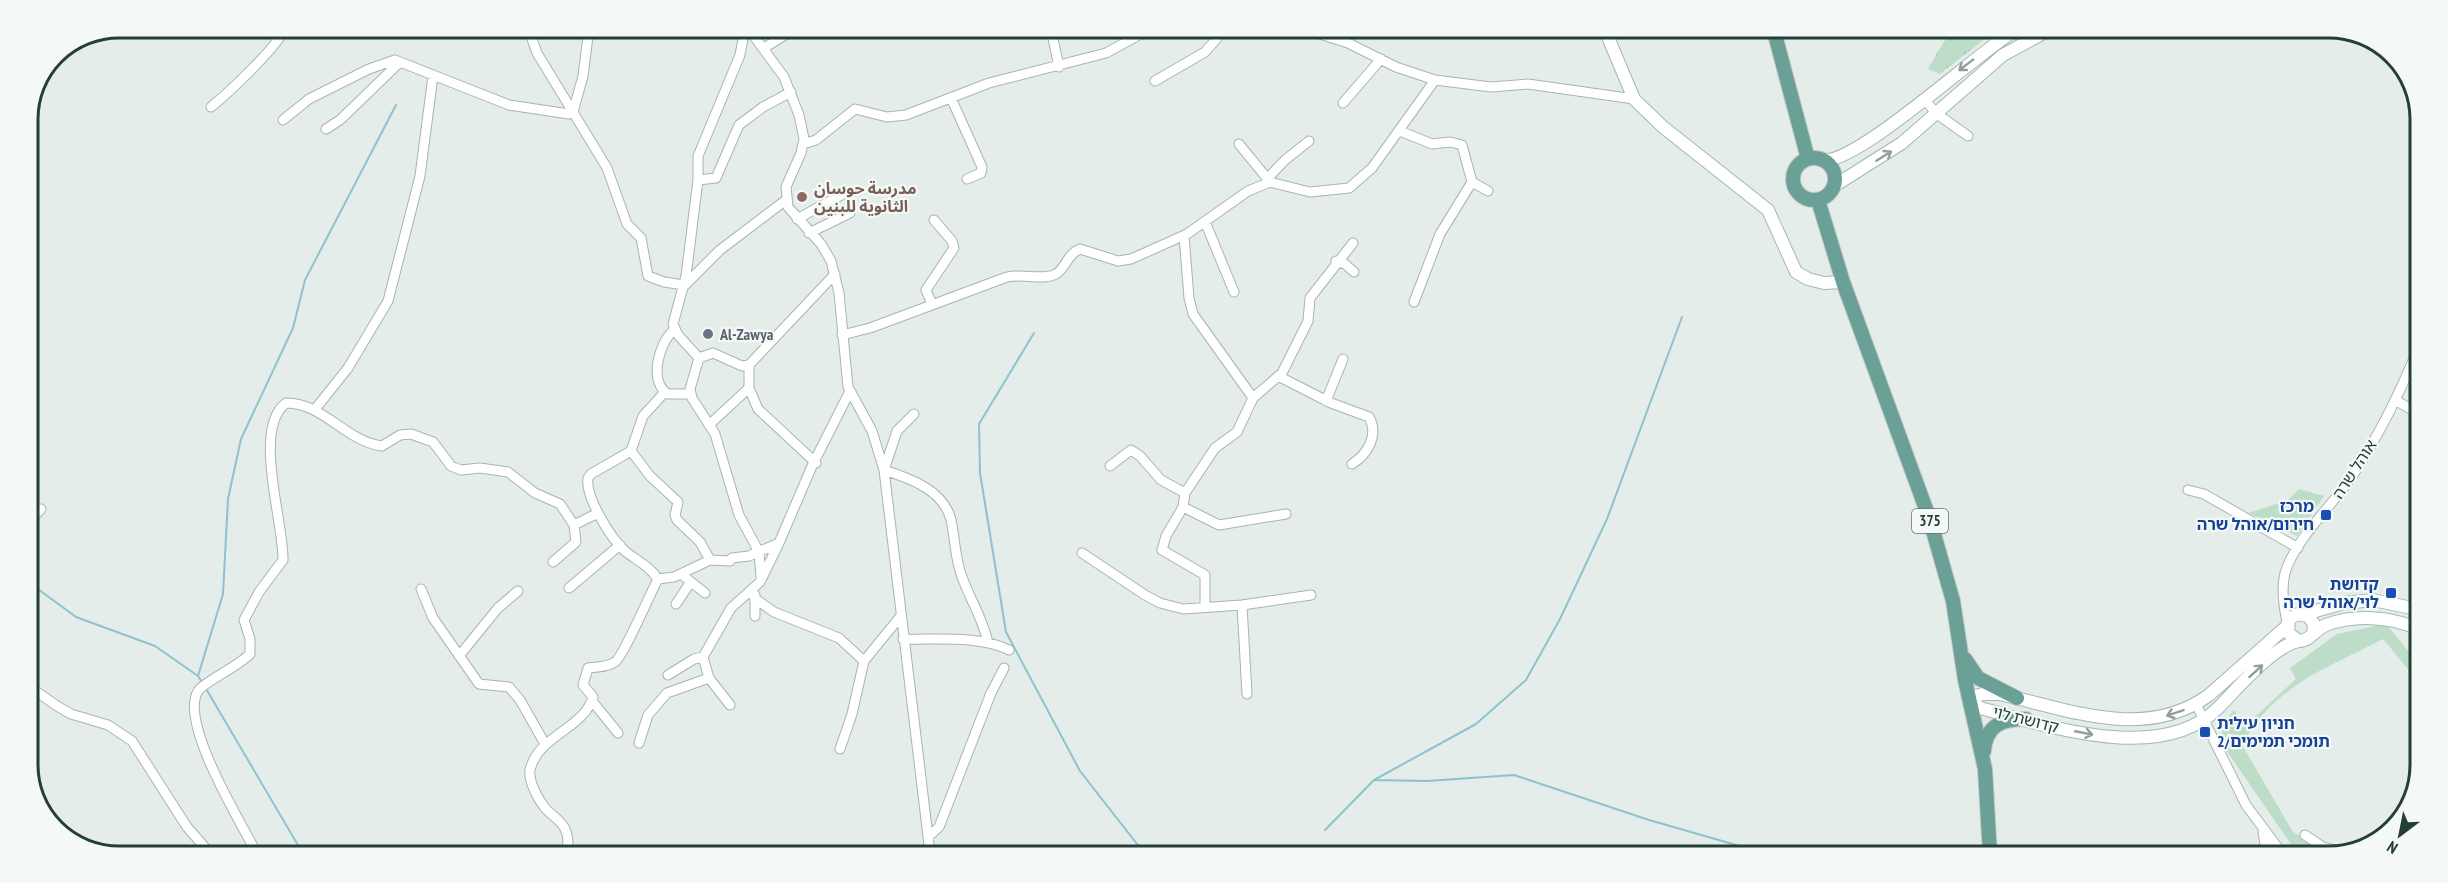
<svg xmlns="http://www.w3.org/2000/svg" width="2448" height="883" font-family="'PT Sans Narrow','Noto Sans Arabic','Noto Sans Hebrew',sans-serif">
	<defs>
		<pattern id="park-tufts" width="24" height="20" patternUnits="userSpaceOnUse" patternTransform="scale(1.5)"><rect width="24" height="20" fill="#beddc8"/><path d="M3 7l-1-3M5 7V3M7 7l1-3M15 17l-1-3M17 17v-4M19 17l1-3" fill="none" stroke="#a3bfad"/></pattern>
	</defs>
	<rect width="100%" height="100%" fill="#e4ede9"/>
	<path fill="#beddc8" d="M2299 489 2324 496 2297 536 2249 513 2288 500Z
		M2386 624 2417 662V680L2383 639C2327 668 2273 686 2242 745L2293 832 2335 854 2299 856 2224 747C2219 730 2223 723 2234 710L2245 726 2296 679 2290 668 2337 634Z"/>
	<path fill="url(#park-tufts)" d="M1950 31H1995L1940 74 1928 69Z"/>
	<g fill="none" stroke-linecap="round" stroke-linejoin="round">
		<path stroke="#8fc1cf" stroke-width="2" d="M1034 333 979 424 980 473 1006 632 1080 771 1144 853
			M27 581 76 617 155 646 198 676 202 682
			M198 676 223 594 228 499 241 439 293 328 305 280 396 105
			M205 687 302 852
			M1374 780 1427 781 1514 775 1649 820 1757 851 1836 847 1859 855
			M1325 830 1374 780 1476 724 1526 680 1560 619 1607 519 1682 317"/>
		<defs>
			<path id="street" d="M505 28 518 30 524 28
				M528 28 537 53 607 168 627 224 641 238 648 276 664 282 684 285
				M745 28 740 55 698 156V180L686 276 673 324 678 335 699 358 690 389 692 398 715 434 739 515 759 552 761 577
				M748 28 784 77 799 115 804 139 801 153 786 187 788 207 821 244 831 261 839 293 848 387 872 431 884 470 930 853
				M1051 29 1059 67
				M1307 30 1348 43 1396 67 1435 80 1491 87 1528 84 1634 99
				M764 48 796 28
				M1155 81 1205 52 1225 29
				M951 98 982 167 981 173 967 179
				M1924 99 1937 114 1968 136
				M1343 103 1381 59
				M211 107C227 94 281 44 285 27
				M573 112 583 76 589 28
				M283 120 309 99 369 69 395 60 509 105 569 114 573 112
				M326 129 340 120 400 62
				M1400 131 1432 144 1450 142 1462 145 1472 182 1488 191
				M803 144 816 140 855 109 887 117 906 115 989 83 1106 53 1150 29
				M1239 144 1270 182
				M1267 179 1285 160 1309 141
				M698 180 716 178 739 125 763 107 791 92
				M797 219 845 193
				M1206 224 1234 292
				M809 233 850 213
				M1184 236 1189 298 1193 314 1253 398
				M1336 261 1345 264 1354 272
				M685 285 720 250 786 200
				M1414 302 1440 234 1472 182
				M932 304 926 290 954 248 952 241 934 220
				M674 330C659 342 648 382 668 394H691
				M842 335 870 328 1007 277C1023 273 1043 281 1056 274 1066 268 1067 254 1080 249L1118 261 1131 259 1187 234 1248 191 1270 182 1310 192 1349 188 1372 168 1435 80
				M699 358 713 353 742 366 749 365
				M1280 377 1331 403 1369 417C1379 435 1368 454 1352 464
				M2395 400 2419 414
				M1326 401 1343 359
				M316 408 348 368 388 301 420 176 433 76
				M710 424 749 388
				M631 451 591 474 588 478C585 497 611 539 626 552 638 561 649 566 658 579
				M631 451 650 476 678 502 675 515 677 520 700 542 710 560
				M631 451 643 416 665 392
				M816 463 758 409 749 388V365L835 274
				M1110 466 1131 450 1140 456 1161 480 1185 493
				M884 470C909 478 944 490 951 520 955 538 955 557 961 574 969 598 983 618 988 643
				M884 470 897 431 914 414
				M2188 490 2204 494 2298 548
				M1183 507 1219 525 1286 514
				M27 523 41 509
				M574 525 598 513
				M1082 553 1145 595 1160 603 1183 609 1242 605 1311 595
				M681 574 705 593
				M658 579 674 577 710 560 730 561 732 558 749 556 779 543 812 466 850 391
				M569 588 620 545
				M421 589 433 618 479 684 509 687 520 700 545 744
				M754 598 774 612 839 638 864 661
				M676 604 690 583
				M1242 605 1247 694
				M1205 607V575L1162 550 1166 536 1183 507 1185 493 1215 448 1237 432 1253 398 1282 373 1308 321 1310 298 1353 243
				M755 616V595
				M2287 623C2284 607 2281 589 2285 573 2295 539 2333 505 2353 475 2379 435 2401 391 2419 346
				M903 639C936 640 978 635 1009 650
				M459 656 498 608 518 591
				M668 675 694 659 703 657
				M27 685 57 706 71 714 108 725 132 741 187 827 209 852
				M592 701 618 733
				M2196 704 2246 805 2284 856
				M730 705 709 678 703 657 731 608 760 582 779 543
				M639 743 648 715 667 693 709 678
				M840 749 852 714 864 661 900 617
				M2263 832 2267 856
				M2305 835 2323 847 2343 852
				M928 837 939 827 991 693 1004 668
				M256 852C240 821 179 722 198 691 205 681 236 668 250 654V639L244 620 259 592 283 560C284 523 252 428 286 403 324 403 345 441 382 446L400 435 411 434 433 442 451 466 461 470 480 468 508 472 535 493 560 504 574 525 576 542 553 562
				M567 852C568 844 569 837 565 829 561 820 552 816 546 809 539 801 528 781 530 770 538 735 584 729 593 697L583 685 588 668C597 667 608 667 615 662 623 657 650 594 658 579"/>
			<path id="secondary" d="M1605 30 1634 99 1663 127 1768 210 1796 272 1808 279 1824 283 1843 282
				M1823 160C1856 165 1977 53 2014 31
				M1834 186 1902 143 2003 55 2047 31
				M2305 614 2344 603 2373 600 2417 609
				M2313 634 2314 624 2308 616 2298 614 2289 619 2288 633 2299 641C2311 641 2315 629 2326 625 2355 614 2389 617 2417 628
				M1969 698 1980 708C2048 726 2161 765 2218 708 2237 689 2273 646 2299 641
				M1969 698 1983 694H1999C2068 709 2145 742 2209 695L2287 626"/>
			<path id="primary" d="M1774 31 1808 159
				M1793 179a21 21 0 1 1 42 0a21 21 0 1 1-42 0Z
				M1818 200 1843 282 1930 520 1953 601 1965 680 1985 769 1990 855
				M1965 659 1978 678 2017 698
				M1984 751C1986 725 2002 719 2026 719"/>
		</defs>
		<use href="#street" stroke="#a7b5b0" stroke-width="11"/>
		<use href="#secondary" stroke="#a3b8b2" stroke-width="14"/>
		<use href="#primary" stroke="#c2c9c7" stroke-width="16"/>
		<use href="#street" stroke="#fff" stroke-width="9"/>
		<use href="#secondary" stroke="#fff" stroke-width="12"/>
		<use href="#primary" stroke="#6ba096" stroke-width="14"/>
	</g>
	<defs><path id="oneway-shaft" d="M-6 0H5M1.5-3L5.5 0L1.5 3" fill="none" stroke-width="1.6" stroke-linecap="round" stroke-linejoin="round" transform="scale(1.5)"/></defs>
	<g stroke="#929e9c">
		<use href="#oneway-shaft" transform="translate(1966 65) rotate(143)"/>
		<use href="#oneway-shaft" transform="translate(1884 156) rotate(-32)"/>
		<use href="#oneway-shaft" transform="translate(2256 671) rotate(-42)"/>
		<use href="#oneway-shaft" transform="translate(2175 713) rotate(161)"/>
		<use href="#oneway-shaft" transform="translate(2084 733) rotate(11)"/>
	</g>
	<circle fill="#8d6e63" stroke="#f4f9f7" stroke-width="2" cx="802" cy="197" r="6"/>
	<circle fill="#6b7280" stroke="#f4f9f7" stroke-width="2" cx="708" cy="334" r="6"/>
	<g fill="#1a4fb4" stroke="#f4f9f7" stroke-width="2">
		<rect x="2320" y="509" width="12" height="12" rx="3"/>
		<rect x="2385" y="587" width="12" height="12" rx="3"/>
		<rect x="2199" y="726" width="12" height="12" rx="3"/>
	</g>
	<g text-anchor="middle" stroke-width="4.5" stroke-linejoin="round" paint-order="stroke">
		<rect fill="#f4f9f7" stroke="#627671" stroke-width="1.5" x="1912" y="509" width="36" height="24" rx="4.5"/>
		<g font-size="15" font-weight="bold" fill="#243e38">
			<text x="1930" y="526">375</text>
		</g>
		<g font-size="16" font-weight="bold" fill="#785e54" stroke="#f4f9f7" text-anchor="start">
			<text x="814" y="194">مدرسة حوسان<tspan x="814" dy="18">الثانوية للبنين</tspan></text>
		</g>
		<g font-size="16" font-weight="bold" fill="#5b616d" stroke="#f4f9f7" text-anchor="start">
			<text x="720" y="340">Al-Zawya</text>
		</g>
		<g font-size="16" fill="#243e38" stroke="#f4f9f7">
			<text transform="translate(2354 469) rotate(-57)" y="6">אוהל שרה</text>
			<text transform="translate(2026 719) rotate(14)" y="6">קדושת לוי</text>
		</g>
		<g font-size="16" font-weight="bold" fill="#164399" stroke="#f4f9f7" text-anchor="end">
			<text x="2314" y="512">מרכז<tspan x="2314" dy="18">חירום/אוהל שרה</tspan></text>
			<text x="2379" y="590">קדושת<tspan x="2379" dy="18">לוי/אוהל שרה</tspan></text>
			<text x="2217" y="729" text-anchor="start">חניון עילית<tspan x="2217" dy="18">2/תומכי תמימים</tspan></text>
		</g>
	</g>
	<path d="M0 0H2448V883H0ZM119 38H2329A81 81 0 0 1 2410 119V765A81 81 0 0 1 2329 846H119A81 81 0 0 1 38 765V119A81 81 0 0 1 119 38Z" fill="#f4f9f7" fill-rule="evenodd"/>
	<path fill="none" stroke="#243e38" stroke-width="3" d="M119 38H2329A81 81 0 0 1 2410 119V765A81 81 0 0 1 2329 846H119A81 81 0 0 1 38 765V119A81 81 0 0 1 119 38Z"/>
	<g transform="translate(2400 835) rotate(212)" stroke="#f4f9f7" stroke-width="4.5" paint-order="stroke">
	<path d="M0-4.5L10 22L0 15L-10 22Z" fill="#243e38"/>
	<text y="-9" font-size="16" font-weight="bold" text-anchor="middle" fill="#243e38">N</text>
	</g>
</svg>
